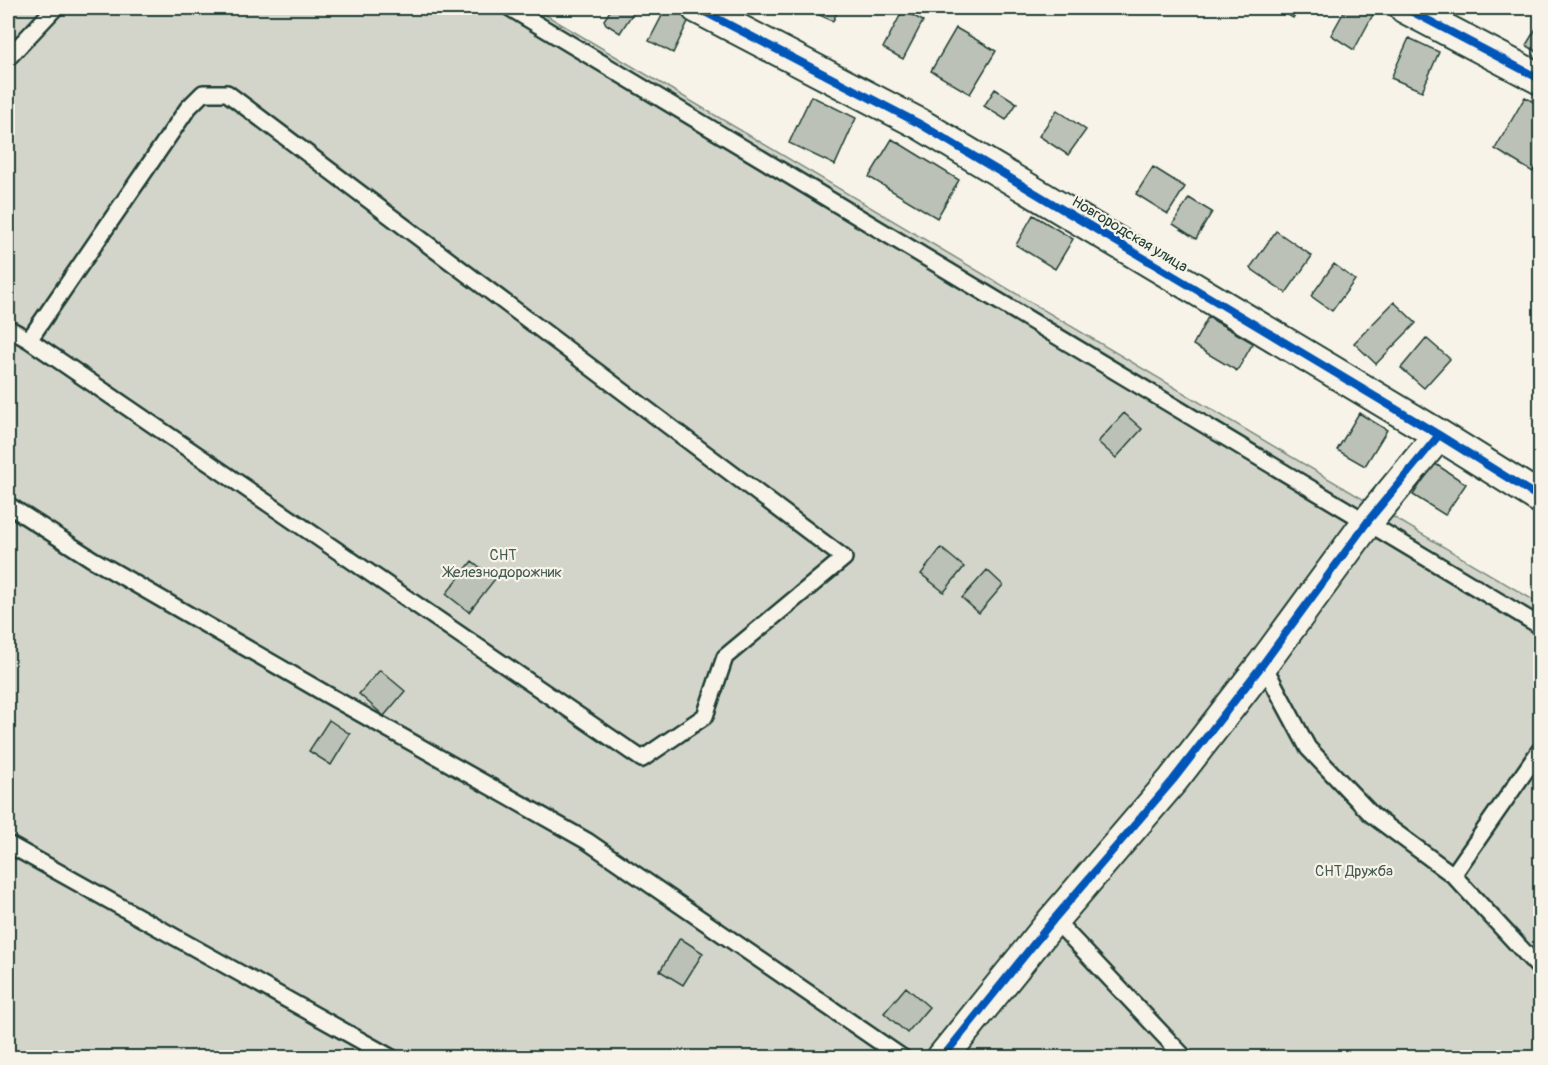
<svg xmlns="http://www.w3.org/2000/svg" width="1548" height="1065" font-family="Pangolin,sans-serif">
	<rect width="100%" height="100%" fill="#f7f3e8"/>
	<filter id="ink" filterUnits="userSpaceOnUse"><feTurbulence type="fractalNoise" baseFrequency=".0167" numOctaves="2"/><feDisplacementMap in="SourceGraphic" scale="12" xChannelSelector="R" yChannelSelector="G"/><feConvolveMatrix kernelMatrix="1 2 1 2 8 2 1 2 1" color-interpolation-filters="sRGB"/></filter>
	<g filter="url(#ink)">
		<path fill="#d3d5ca" stroke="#79897f" stroke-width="1.5" d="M8 8H534L1540 604V1057H8Z"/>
		<path fill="#bbc1b6" stroke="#1f3d34" stroke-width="1.5" d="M612 8H636L620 33 606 24 604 20Z
			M666 8H687L693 11 673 53 649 41Z
			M807 8H839L833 21 806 9Z
			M1276 8H1299L1293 18Z
			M1346 8 1376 9 1354 50 1331 35Z
			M903 10 923 21 903 59 883 48Z
			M1540 22V54L1526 45Z
			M956 28 996 51 970 94 931 71Z
			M1409 38 1439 52 1422 91 1391 78Z
			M995 89 1017 103 1006 120 984 106Z
			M811 96 856 118 835 165 789 143Z
			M1525 97 1540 106V159L1533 172 1495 149Z
			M1057 110 1086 130 1068 155 1039 136Z
			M892 139 959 180 937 218 869 177Z
			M1153 167 1185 187 1168 214 1136 194Z
			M1189 198 1212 212 1196 239 1173 224Z
			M1033 215 1073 239 1055 269 1016 245Z
			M1276 231 1312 256 1286 293 1250 268Z
			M1334 264 1355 280 1332 311 1311 296Z
			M1394 302 1416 323 1376 364 1354 343Z
			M1208 317 1253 343 1237 371 1193 345Z
			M1426 338 1450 359 1424 388 1401 368Z
			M1124 413 1142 429 1116 458 1098 442Z
			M1359 413 1387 430 1365 466 1337 450Z
			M1434 463 1466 484 1445 515 1413 495Z
			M941 548 964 567 944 592 921 574Z
			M472 561 495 579 469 612 446 594Z
			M987 570 1003 585 979 613 962 598Z
			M380 670 405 691 384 716 359 694Z
			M329 720 350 734 331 765 309 751Z
			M680 938 703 953 683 985 660 971Z
			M906 987 929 1007 907 1033 884 1013Z"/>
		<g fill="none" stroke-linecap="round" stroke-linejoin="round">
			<defs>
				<path id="lane" d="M510 8 1540 626
					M8 58 55 8
					M8 328 29 340 642 759 705 716 725 657 844 558 227 93H203L188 108 29 340
					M8 505 92 559 326 694 587 841 903 1058
					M1263 664 1308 748 1372 815 1453 875 1540 969
					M8 844 392 1058
					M1453 875 1540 750
					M1054 919 1185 1058"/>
				<path id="street" d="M697 8 920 124 1439 435 1540 498
					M1405 8 1540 79
					M942 1058 1054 919 1173 780 1263 664 1368 521 1439 435"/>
			</defs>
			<use href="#lane" stroke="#1f3d34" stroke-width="20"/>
			<use href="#street" stroke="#1f3d34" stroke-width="34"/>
			<use href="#lane" stroke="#f7f3e8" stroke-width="15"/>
			<use href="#street" stroke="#f7f3e8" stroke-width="30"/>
			<defs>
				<path id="cycleway" d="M697 8 920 124 1439 435 1540 498
					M1405 8 1540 79
					M942 1058 1054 919 1173 780 1263 664 1368 521 1439 435"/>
			</defs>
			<use href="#cycleway" stroke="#f7f3e8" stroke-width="11"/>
			<use href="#cycleway" stroke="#0057b8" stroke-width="8"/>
		</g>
	</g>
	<g text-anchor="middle" stroke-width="4.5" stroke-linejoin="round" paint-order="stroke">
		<g font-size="15" fill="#1f3d34" stroke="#f7f3e8">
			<text transform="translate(1130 234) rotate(31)" y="5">Новгородская улица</text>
		</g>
		<g font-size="15" fill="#435b52" stroke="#f7f3e8">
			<text x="503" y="560">СНТ<tspan x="503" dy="17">Железнодорожник</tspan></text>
			<text x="1354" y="876">СНТ Дружба</text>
		</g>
	</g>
	<rect width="1548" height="1065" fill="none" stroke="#f7f3e8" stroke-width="30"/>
	<rect x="15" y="15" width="1518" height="1035" fill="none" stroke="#1f3d34" stroke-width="2" filter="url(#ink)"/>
</svg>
